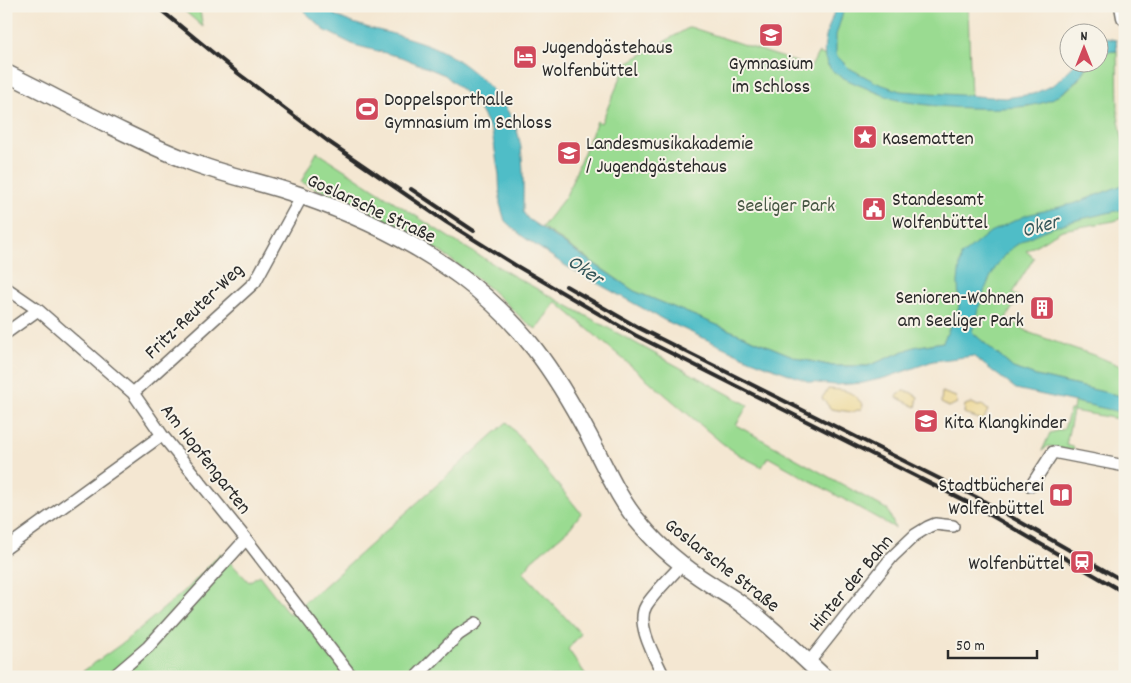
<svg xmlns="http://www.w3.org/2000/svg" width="1131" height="683" font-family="Dekko,sans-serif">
	<rect width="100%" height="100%" fill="#f7f3e8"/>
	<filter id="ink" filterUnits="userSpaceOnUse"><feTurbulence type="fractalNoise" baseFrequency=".02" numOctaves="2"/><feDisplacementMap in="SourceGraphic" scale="10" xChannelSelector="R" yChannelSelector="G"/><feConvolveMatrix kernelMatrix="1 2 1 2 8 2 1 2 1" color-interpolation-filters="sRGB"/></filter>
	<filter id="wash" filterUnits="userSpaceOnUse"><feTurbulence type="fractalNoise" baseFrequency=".0096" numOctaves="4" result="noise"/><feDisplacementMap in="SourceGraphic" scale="20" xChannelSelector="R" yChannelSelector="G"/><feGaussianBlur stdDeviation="1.12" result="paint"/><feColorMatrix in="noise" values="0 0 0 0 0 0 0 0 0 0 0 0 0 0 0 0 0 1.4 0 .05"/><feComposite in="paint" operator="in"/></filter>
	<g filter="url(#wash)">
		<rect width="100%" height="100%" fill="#f4e7d2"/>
		<path fill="#9adb91" stroke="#62835e" d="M179 6H199L203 27Z
			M841 6H968L971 99 885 90 834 61 830 44Z
			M690 27 811 67 818 53 824 55 828 66 871 90 895 99 929 105 963 107 1028 106 1046 101 1066 91 1081 77 1089 63 1098 62 1099 54 1102 52 1117 51 1118 116 1125 152V217L1114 221 1062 230 1026 251 1034 258 1012 293 1019 297 1006 318 1030 333 1099 357 1125 368V397L1036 376 1013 368 972 332 943 342 914 347 868 366H833L800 359 634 291 542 227 566 196 597 121 601 123 627 63Z
			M317 152 453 240 512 275 748 405 736 425 888 510 895 528 768 457 762 467 741 456 722 443 556 302 536 329 526 322 489 288 442 253 362 208 301 182Z
			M1076 390 1125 401V420L1073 411 1066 445 1074 447 1073 451 1048 446 1042 451 1050 433 1064 429 1070 410H1073Z
			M507 422 581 513 570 528 531 561 527 568 523 572 581 634 568 649 586 675 583 677H440L428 666 415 677H75L124 642 189 587 221 553 249 582 259 575 289 614 321 589Z"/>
		<path fill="#eeda9e" stroke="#8c8264" d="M828 389C846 390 851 390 863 405L861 409 852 412 831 409 822 398Z
			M903 391 910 392 918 397 916 407 896 397Z
			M942 392 956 397 957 403 949 407 941 403Z
			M972 403 978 406 982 405 988 410 983 421 964 413 965 405Z"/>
		<path fill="#4fbdc7" stroke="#3d7479" d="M304 6H326C332 18 357 24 369 28 390 33 411 38 431 46 465 60 500 91 515 125 525 148 523 186 523 212L528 219 634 291 800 359 833 366H868L914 347 943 342 959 307 958 282 961 256 990 232 1027 215 1076 203 1125 184V209C1087 218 1028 227 1002 258 988 275 977 310 972 332L1013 368 1036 376 1125 397V413L1016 389 973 356 933 361 888 377 863 383 835 385 810 382 749 359 664 320 566 266 522 236 505 221 500 204 499 175 492 132 475 102 445 75 401 57 354 45 324 30 306 13Z
			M836 6H845L836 35V55L849 68 877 83 900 91 1005 98 1033 94 1055 84 1076 63H1089C1079 81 1065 94 1045 102 1013 113 927 108 894 99 880 94 866 88 852 82 844 78 832 73 828 65 818 48 831 23 836 6Z
			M1106 38 1116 40 1117 51 1102 52 1099 54V40Z"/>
	</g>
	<g filter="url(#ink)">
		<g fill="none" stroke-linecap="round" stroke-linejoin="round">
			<defs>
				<path id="street" d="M6 288 38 310 133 393 162 435 246 539 352 677
					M6 333 38 310
					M133 393 255 282 302 196
					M1031 486 1053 452 1125 466
					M6 548 162 435
					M809 662 892 557 915 535 928 527 935 524 953 526
					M113 677 148 647 246 539
					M416 677 458 635 476 623
					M664 677C656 659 635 624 646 606 654 593 671 577 682 564"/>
				<path id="secondary" d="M1123 6 1125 17
					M6 73C67 103 128 137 191 162 227 176 266 183 302 196 357 215 414 242 461 277 521 322 554 370 589 436 605 466 619 501 642 526 661 549 685 568 710 584 722 592 734 598 745 607 773 628 798 653 824 677"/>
			</defs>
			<use href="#street" stroke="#716d65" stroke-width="14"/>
			<use href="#secondary" stroke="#716d65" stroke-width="19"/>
			<use href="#street" stroke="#fff" stroke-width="11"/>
			<use href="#secondary" stroke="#fff" stroke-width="16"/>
			<path stroke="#2b2b2b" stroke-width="4" d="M156 6 239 74 329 142 446 222 515 265 635 335 973 505 1125 593
				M411 189 474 231
				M566 286 639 328 980 499 1125 582"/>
		</g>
	</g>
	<defs>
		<symbol id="school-square" viewBox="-11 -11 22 22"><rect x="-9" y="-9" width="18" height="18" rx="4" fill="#d1495b" stroke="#f7f3e8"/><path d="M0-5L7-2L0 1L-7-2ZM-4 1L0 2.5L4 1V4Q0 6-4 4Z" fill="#fff"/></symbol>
		<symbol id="hotel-square" viewBox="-11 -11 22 22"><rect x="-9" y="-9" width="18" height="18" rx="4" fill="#d1495b" stroke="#f7f3e8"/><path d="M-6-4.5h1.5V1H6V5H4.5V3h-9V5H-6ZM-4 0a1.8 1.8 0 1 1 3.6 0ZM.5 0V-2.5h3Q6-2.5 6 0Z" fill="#fff"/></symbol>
		<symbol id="stadium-square" viewBox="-11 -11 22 22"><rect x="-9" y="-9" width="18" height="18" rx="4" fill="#d1495b" stroke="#f7f3e8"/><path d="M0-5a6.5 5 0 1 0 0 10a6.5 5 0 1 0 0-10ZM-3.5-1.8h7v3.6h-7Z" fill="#fff"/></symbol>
		<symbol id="sight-square" viewBox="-11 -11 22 22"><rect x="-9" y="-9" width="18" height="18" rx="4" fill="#d1495b" stroke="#f7f3e8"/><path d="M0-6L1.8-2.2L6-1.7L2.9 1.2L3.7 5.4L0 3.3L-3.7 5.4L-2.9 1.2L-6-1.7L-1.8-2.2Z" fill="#fff"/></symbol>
		<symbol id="civic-square" viewBox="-11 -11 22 22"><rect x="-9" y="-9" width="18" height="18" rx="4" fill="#d1495b" stroke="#f7f3e8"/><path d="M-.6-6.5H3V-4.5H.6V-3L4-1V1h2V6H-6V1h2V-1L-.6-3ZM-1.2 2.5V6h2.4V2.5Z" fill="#fff"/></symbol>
		<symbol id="building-square" viewBox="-11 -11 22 22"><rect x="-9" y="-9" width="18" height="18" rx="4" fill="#d1495b" stroke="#f7f3e8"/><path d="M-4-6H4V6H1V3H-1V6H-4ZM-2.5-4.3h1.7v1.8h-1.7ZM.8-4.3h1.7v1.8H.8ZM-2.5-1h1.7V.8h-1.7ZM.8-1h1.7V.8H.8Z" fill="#fff"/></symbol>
		<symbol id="library-square" viewBox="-11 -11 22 22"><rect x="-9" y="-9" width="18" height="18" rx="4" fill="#d1495b" stroke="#f7f3e8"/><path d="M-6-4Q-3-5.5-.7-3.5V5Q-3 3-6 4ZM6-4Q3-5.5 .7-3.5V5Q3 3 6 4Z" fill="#fff"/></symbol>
		<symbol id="station-square" viewBox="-11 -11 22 22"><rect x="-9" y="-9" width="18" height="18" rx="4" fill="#d1495b" stroke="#f7f3e8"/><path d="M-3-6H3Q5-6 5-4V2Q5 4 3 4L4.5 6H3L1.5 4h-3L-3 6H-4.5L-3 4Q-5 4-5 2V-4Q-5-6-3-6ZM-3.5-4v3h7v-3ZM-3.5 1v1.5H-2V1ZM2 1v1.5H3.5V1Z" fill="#fff"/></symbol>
	</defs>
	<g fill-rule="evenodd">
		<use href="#school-square" x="757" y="21" width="28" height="28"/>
		<use href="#hotel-square" x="511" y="43" width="28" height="28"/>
		<use href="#stadium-square" x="353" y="95" width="28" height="28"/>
		<use href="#sight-square" x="851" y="123" width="28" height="28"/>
		<use href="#school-square" x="555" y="139" width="28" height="28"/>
		<use href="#civic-square" x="860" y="195" width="28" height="28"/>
		<use href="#building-square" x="1028" y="294" width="28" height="28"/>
		<use href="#school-square" x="912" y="407" width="28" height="28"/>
		<use href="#library-square" x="1047" y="481" width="28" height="28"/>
		<use href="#station-square" x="1068" y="548" width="28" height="28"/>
	</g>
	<g text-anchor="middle" stroke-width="4" stroke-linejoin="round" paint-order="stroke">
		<g font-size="20" fill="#2b2b2b" stroke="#f7f3e8" text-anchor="start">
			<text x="542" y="53">Jugendgästehaus<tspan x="542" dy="23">Wolfenbüttel</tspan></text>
			<text x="771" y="69" text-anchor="middle">Gymnasium<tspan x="771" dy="23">im Schloss</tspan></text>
			<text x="384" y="105">Doppelsporthalle<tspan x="384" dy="23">Gymnasium im Schloss</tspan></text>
			<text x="882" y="144">Kasematten</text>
			<text x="586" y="149">Landesmusikakademie<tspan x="586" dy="23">/ Jugendgästehaus</tspan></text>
			<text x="892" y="205">Standesamt<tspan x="892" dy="23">Wolfenbüttel</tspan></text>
			<text x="1024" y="303" text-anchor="end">Senioren-Wohnen<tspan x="1024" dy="23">am Seeliger Park</tspan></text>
			<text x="944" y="428">Kita Klangkinder</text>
			<text x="1044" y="491" text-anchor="end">Stadtbücherei<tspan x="1044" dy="23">Wolfenbüttel</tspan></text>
			<text x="1064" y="569" text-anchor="end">Wolfenbüttel</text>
		</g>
		<g font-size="20" fill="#475744" stroke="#f7f3e8">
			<text x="786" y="211">Seeliger Park</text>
		</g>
		<g font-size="20" fill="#2b2b2b" stroke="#f7f3e8">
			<text transform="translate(372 207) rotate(25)" y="7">Goslarsche Straße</text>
			<text transform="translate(193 310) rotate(-44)" y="7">Fritz-Reuter-Weg</text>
			<text transform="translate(207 458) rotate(52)" y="7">Am Hopfengarten</text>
			<text transform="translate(723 564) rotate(38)" y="7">Goslarsche Straße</text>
			<text transform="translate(850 582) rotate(-50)" y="7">Hinter der Bahn</text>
		</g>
		<g font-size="21" font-style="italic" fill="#36575a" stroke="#f7f3e8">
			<text transform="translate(1040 225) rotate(-16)" y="7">Oker</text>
			<text transform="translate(586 269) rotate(35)" y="7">Oker</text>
		</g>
	</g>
	<rect width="1131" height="683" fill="none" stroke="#f7f3e8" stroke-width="25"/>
	<g transform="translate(1084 48)"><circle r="24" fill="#f7f3e8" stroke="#a5a39c"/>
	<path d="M0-4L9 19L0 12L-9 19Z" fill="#d1495b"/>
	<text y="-8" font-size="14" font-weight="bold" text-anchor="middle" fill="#2b2b2b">N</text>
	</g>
	<path d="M948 650v8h89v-8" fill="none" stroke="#2b2b2b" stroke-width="2.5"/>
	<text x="956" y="650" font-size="15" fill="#2b2b2b" stroke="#f7f3e8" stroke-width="4" paint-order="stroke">50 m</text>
</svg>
